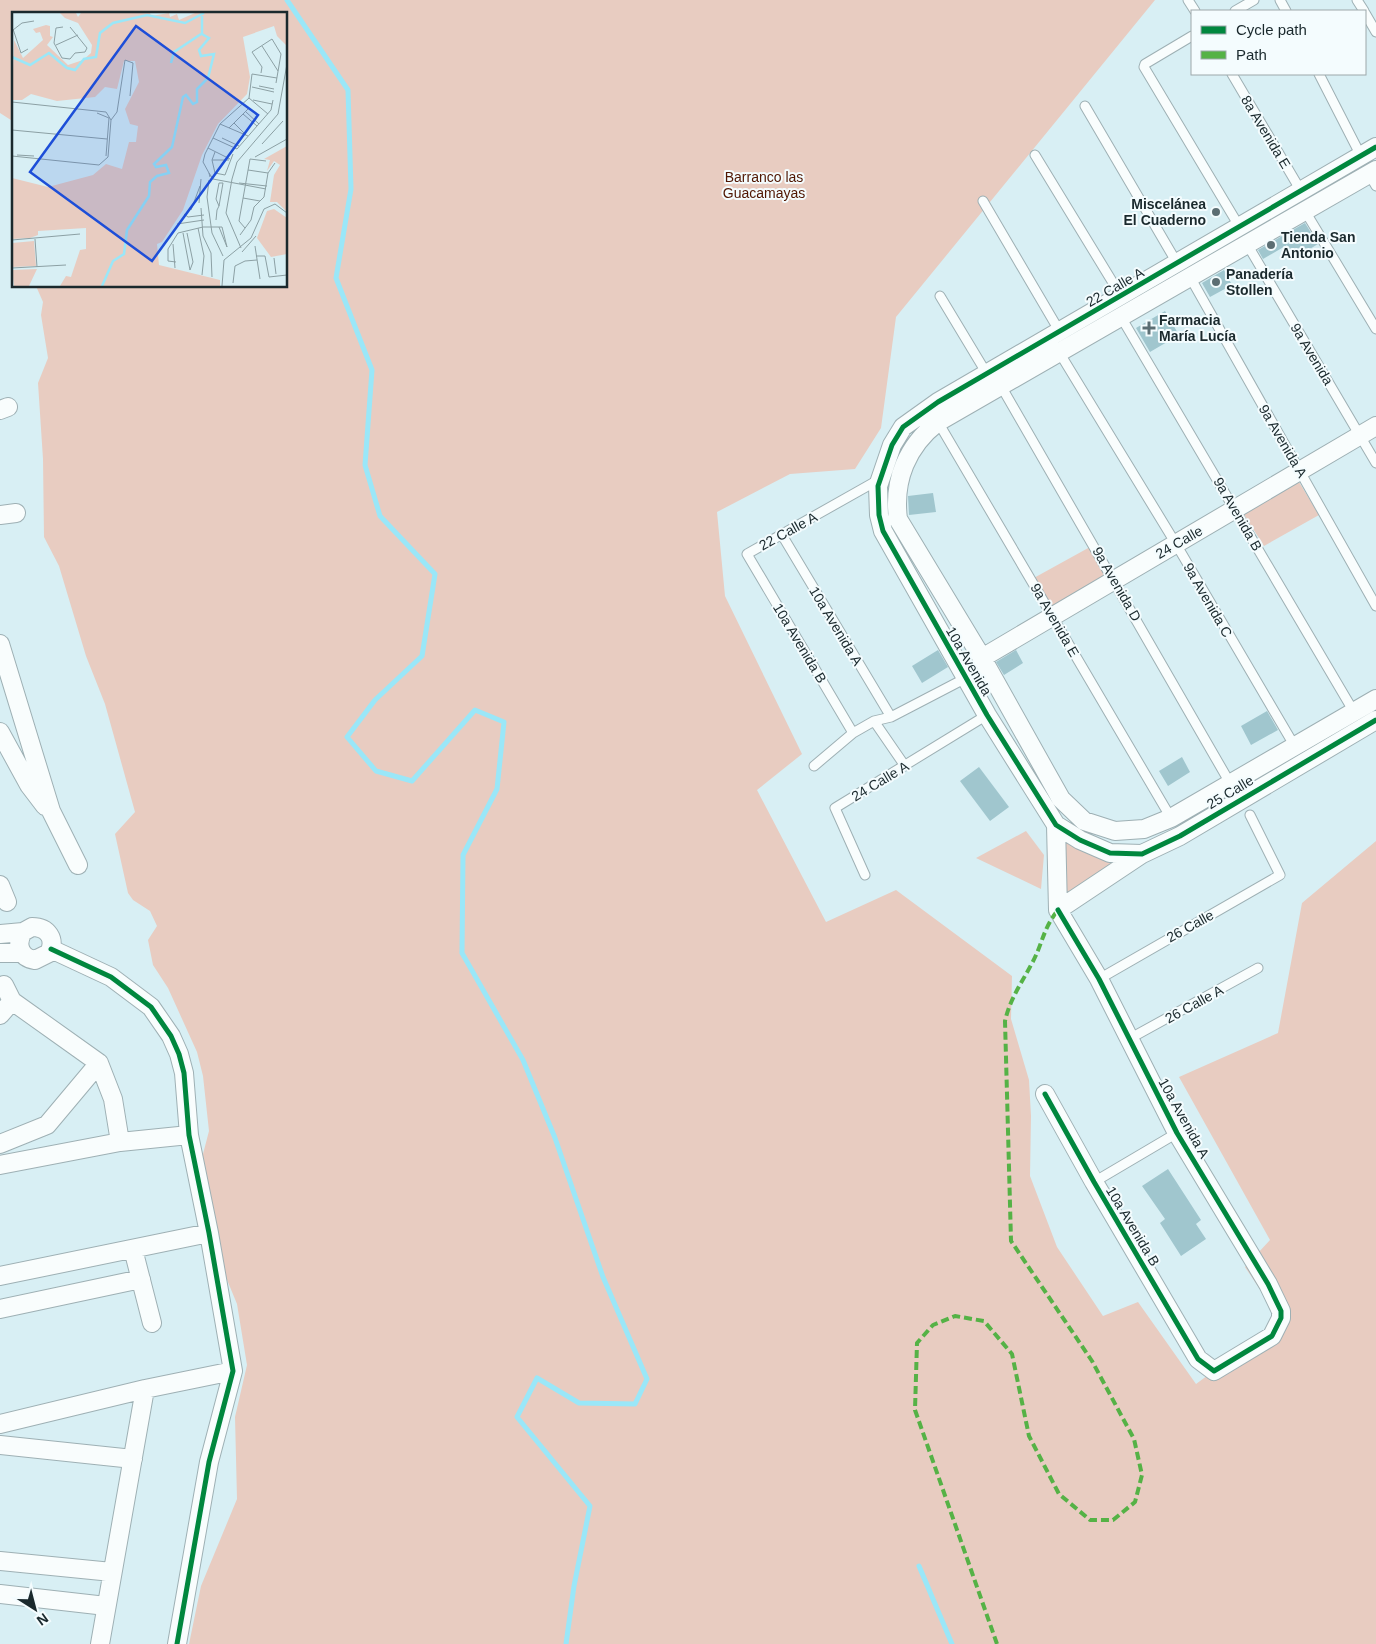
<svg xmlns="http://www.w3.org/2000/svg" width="1376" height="1644" font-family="Arial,sans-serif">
	<rect width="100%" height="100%" fill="#d8eff4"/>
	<path fill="#e8ccc1" d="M0 0H1155L896 317 881 428 855 469 790 474 717 512 725 596 802 754 757 790 826 922 896 890 1012 976 1011 1019 1029 1080 1031 1116 1030 1176 1057 1247 1103 1316 1138 1302 1196 1384 1281 1321 1245 1267 1270 1240 1179 1077 1278 1033 1302 903 1376 841V1644H189L201 1586 237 1499 235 1417 247 1365 237 1304 223 1270 197 1177 209 1131 203 1076 197 1052 168 988 153 965 148 940 157 926 150 911 133 900 128 893 115 834 135 812 105 704 86 656 59 566 44 537 43 459 38 383 48 358 41 315 43 302 36 286H286V14H14V122L0 113Z
		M1299 482 1319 515 1264 546 1243 513Z
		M1090 547 1112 583 1059 616 1032 579Z
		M1026 831 1044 855 1041 889 976 858Z
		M1064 836 1123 860 1062 899Z"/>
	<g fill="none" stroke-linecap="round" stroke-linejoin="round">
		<path stroke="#9ae7f8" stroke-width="5" d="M287 0 348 90 351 189 336 278 372 370 365 465 380 516 435 574 422 656 375 700 347 737 376 771 412 781 475 710 504 722 497 789 463 855 462 953 523 1060 555 1138 603 1277 647 1379 635 1404 579 1403 537 1378 517 1417 590 1506 574 1586 566 1644
			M919 1566 952 1644"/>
	</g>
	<path fill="#a0c6ce" d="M1305 223 1318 244 1295 258 1287 245 1263 259 1258 250Z
		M1224 270 1232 285 1210 297 1202 283Z
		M1165 311 1179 335 1150 352 1136 328Z
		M933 493 936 512 909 515 908 496Z
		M938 650 948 667 922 683 912 666Z
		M1016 650 1023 663 1004 675 996 662Z
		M1267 711 1278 730 1251 745 1241 726Z
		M1182 757 1190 772 1168 786 1159 771Z
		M979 767 1009 807 990 821 960 781Z
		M1168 1169 1201 1220 1196 1224 1206 1239 1181 1256 1160 1223 1165 1219 1142 1186Z"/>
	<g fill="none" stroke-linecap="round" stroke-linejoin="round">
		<defs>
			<path id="lane" d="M1188 0 1195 11
				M1280 0 1286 11
				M1357 0 1364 11
				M1235 11 1254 0
				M1365 13 1376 32
				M1192 36 1145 64 1144 67 1239 226
				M1232 74 1301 191
				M1319 74 1361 156
				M1085 106 1177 263
				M1035 155 1121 296
				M1369 174 1376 186
				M983 201 1060 332
				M1305 211 1376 329
				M1247 244 1376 463
				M1190 277 1376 606
				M940 296 987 374
				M1121 317 1354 712
				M1059 352 1176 544 1294 745
				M1001 386 1230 783
				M938 422 1171 818
				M782 535 891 717
				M874 721 905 766
				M853 733 747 554 880 479
				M814 766 853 733 874 721 891 717 966 678
				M865 875 835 808 987 715
				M1099 979 1280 875 1250 815
				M1129 1039 1258 968
				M1094 1182 1177 1133"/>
			<path id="street" d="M1376 147 938 402 903 427 892 445 878 486 879 515 883 531 987 715 1056 825 1080 840 1110 853 1142 854 1180 836 1376 720
				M1376 170 938 422C907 446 893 480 898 519L982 658 1061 799 1084 821 1115 831 1144 829 1171 818 1376 699
				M0 410 8 407
				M0 515 16 513
				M0 644 51 811 78 865
				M982 658 1376 426
				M0 732 29 785 45 806
				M1056 825 1058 910
				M0 885 7 902
				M1058 910 1142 854
				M0 934 23 932 32 927C48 927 56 939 49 953L35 960C21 958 15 945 23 932
				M51 949 111 977 151 1007 171 1036 179 1054 184 1073 189 1135 209 1233 233 1371 209 1462 177 1644
				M0 953H22
				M0 987 4 985 12 1001 99 1063 113 1099 120 1142
				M0 1015 12 1001
				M1045 1094 1094 1182 1198 1359 1214 1371 1272 1336 1281 1318V1311L1268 1284 1177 1133 1099 979 1058 910
				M0 1144 47 1125 99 1063
				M0 1165 120 1142 189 1135
				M133 1249 152 1323
				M0 1276 209 1233
				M0 1309 141 1279
				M0 1424 145 1389 233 1371
				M0 1445 133 1459
				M0 1561 112 1572
				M0 1594 106 1606
				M100 1644 145 1389"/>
		</defs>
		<use href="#lane" stroke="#9eb0b4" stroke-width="11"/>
		<use href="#street" stroke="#9eb0b4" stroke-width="20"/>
		<use href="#lane" stroke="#f9fdfd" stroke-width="9"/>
		<use href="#street" stroke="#f9fdfd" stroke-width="18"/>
		<path stroke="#55b246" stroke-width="4" stroke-dasharray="8 4" stroke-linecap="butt" d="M997 1644 915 1410 917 1343 933 1325 955 1316 984 1321 1012 1354 1029 1436 1059 1494 1090 1520H1113L1135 1502 1142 1475 1134 1439 1092 1361 1011 1241 1005 1021C1010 999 1021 984 1031 965 1043 944 1042 930 1058 910"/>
		<defs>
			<path id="cycleway" d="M1376 147 938 402 903 427 892 445 878 486 879 515 883 531 987 715 1056 825 1080 840 1110 853 1142 854 1180 836 1376 720
				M51 949 111 977 151 1007 171 1036 179 1054 184 1073 189 1135 209 1233 233 1371 209 1462 177 1644
				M1045 1094 1094 1182 1198 1359 1214 1371 1272 1336 1281 1318V1311L1268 1284 1177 1133 1099 979 1058 910"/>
		</defs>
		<use href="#cycleway" stroke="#f4fcfe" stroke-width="8"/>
		<use href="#cycleway" stroke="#00873e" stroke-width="5"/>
	</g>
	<g fill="#5c6e73" stroke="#f4fcfe" stroke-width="2">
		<circle cx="1216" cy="212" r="5"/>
		<circle cx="1271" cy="245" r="5"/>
		<circle cx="1216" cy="282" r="5"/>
		<path d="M1146.5 320.5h5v5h5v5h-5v5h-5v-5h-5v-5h5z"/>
	</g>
	<g text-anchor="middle" stroke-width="4" stroke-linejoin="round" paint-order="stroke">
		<g font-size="14" fill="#1a292d" stroke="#f4fcfe">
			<text transform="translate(1266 132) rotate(59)" y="5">8a Avenida E</text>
			<text transform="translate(1115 287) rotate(-30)" y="5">22 Calle A</text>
			<text transform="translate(1312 354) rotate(59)" y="5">9a Avenida</text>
			<text transform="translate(1283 441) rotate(60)" y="5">9a Avenida A</text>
			<text transform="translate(1238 514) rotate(60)" y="5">9a Avenida B</text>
			<text transform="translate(788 531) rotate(-29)" y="5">22 Calle A</text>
			<text transform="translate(1179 542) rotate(-30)" y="5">24 Calle</text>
			<text transform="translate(1117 584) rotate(60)" y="5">9a Avenida D</text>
			<text transform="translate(1208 600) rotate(60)" y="5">9a Avenida C</text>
			<text transform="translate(1055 620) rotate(60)" y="5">9a Avenida E</text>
			<text transform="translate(836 626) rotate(59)" y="5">10a Avenida A</text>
			<text transform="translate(800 643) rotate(59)" y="5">10a Avenida B</text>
			<text transform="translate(969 661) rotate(60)" y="5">10a Avenida</text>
			<text transform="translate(880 781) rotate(-31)" y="5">24 Calle A</text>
			<text transform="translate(1230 792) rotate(-31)" y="5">25 Calle</text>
			<text transform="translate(1190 926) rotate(-29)" y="5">26 Calle</text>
			<text transform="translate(1194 1004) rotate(-29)" y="5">26 Calle A</text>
			<text transform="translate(1184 1118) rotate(61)" y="5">10a Avenida A</text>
			<text transform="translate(1133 1226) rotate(59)" y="5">10a Avenida B</text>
		</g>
		<g font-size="14" fill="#501602" stroke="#f4fcfe">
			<text x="764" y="182">Barranco las<tspan x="764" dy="16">Guacamayas</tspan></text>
		</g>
		<g font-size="14" font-weight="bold" fill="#1a292d" stroke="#f4fcfe" text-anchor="start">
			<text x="1206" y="209" text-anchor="end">Miscelánea<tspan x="1206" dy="16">El Cuaderno</tspan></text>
			<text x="1281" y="242">Tienda San<tspan x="1281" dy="16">Antonio</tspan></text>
			<text x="1226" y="279">Panadería<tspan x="1226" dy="16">Stollen</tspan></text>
			<text x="1159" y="325">Farmacia<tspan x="1159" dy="16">María Lucía</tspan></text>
		</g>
	</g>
	<g transform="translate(12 12)">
		<rect width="275" height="275" fill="#d8eff4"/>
		<path d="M48 1H64L66 5 69 1H138L139 4 157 1 158 5 165 2 167 8 183 1H275V34L265 24 262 14 231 25 238 65 235 82 206 112 190 143 171 198 150 230 145 232 147 253 208 268V274H48L54 264 59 265 68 238 74 237V216L26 219V223L18 226 0 227V166L36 175 81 163 94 152 110 157 117 130H124L126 114 118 112 113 97 127 70 123 49H112L105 77 93 75 83 85 45 89 19 82 10 88H0L2 28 11 46 31 28 28 20 24 21 21 17 34 13 38 14V24L41 25 35 33 56 53 71 48 79 41 80 33 66 11 53 6ZM275 134V200L265 190H258L262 163 268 153 262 149 255 159 258 148 252 147ZM262 197 275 206V242L259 245 245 226 255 199ZM22 229 24 254 0 255V231ZM25 257 17 274H2L0 258Z" fill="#e8ccc1"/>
		<path fill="none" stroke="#9ae7f8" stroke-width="2.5" d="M0 45 18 53 37 41 55 56 63 58 72 47 84 45 88 21 101 11 135 3 173 11 192 1M159 51 162 40 189 22M90 274 101 249 112 242 115 218 137 184 138 170 145 164 157 161 154 153 144 155 142 152 160 135 171 85 174 83 181 92 185 90V77L196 66 202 42 189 44 187 38 197 26 190 22V4"/>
		<path fill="none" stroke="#8ca0a4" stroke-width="1" d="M51 15 44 16 42 31 50 46 58 47 63 41 73 40 75 36 58 15M1 17 9 41 16 37M1 18 10 11 22 9M44 33 66 23M250 34 266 59M249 61 250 55 240 40 260 27 269 42 264 71M247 74 262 77M240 75 262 80M237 86 256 102M241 88 260 92M0 90 94 100 99 108 96 145 87 153 0 144M234 100 247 112M85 101 97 106 94 144M231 102 245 114M99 108 105 100 113 48 121 51 118 84M222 111 234 123M208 112 236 124M217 116 237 96M0 118 95 127M201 126 225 137 259 98 261 88M210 126 227 134M250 132 271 109M196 136 218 147M203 140 200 148 203 161 213 163 221 142M5 143 22 144M243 145 275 127M200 148H217M236 158 256 161M197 161 191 150 193 142 208 112 237 86 240 62 265 66M198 165 197 161 201 167 254 177M197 168 195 185 200 221 211 244M227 171 255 174M231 186 248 189M187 191 189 167M189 196 191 224 199 241 200 265M179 198 188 174M172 202 176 205 192 203M204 208 205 198 207 194 211 171H207L204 187 207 194M165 212 192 208M186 216 192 244 190 263M233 216 227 209 238 147 254 149M171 221 178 258 181 250 175 221M228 223 239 208 242 195 252 185 256 161 263 151M23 227 25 255M0 228 68 222M161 232 163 256M243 234 248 267M229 236 214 201 220 167 225 150 266 102 275 52M230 240 244 224M244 244H253L257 265 275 263M262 246 264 262M164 250 156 249V237L166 221 191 215H210L215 235 207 215M0 256 54 253M221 271 223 254 233 249 245 248M210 274 212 248 239 226 252 197 263 192 275 201"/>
		<path fill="#1d4ed8" fill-opacity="0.15" stroke="#1d4ed8" stroke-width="2.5" d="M124 14 246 103 140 249 18 160Z"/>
		<rect width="275" height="275" fill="none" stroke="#1a292d" stroke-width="2.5"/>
	</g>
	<rect x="1191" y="10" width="175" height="65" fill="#f4fcfe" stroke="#9da8aa"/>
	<rect x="1201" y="26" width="25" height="8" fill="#00873e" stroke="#9da8aa"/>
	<text x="1236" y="35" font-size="15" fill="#1a292d">Cycle path</text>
	<rect x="1201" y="51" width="25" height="8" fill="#55b246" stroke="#9da8aa"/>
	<text x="1236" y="60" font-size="15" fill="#1a292d">Path</text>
	<g transform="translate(35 1609) rotate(144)" stroke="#f4fcfe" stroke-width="4" paint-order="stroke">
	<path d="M0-4L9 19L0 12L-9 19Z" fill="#1a292d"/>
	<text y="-8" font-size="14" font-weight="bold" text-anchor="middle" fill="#1a292d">N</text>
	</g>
</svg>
